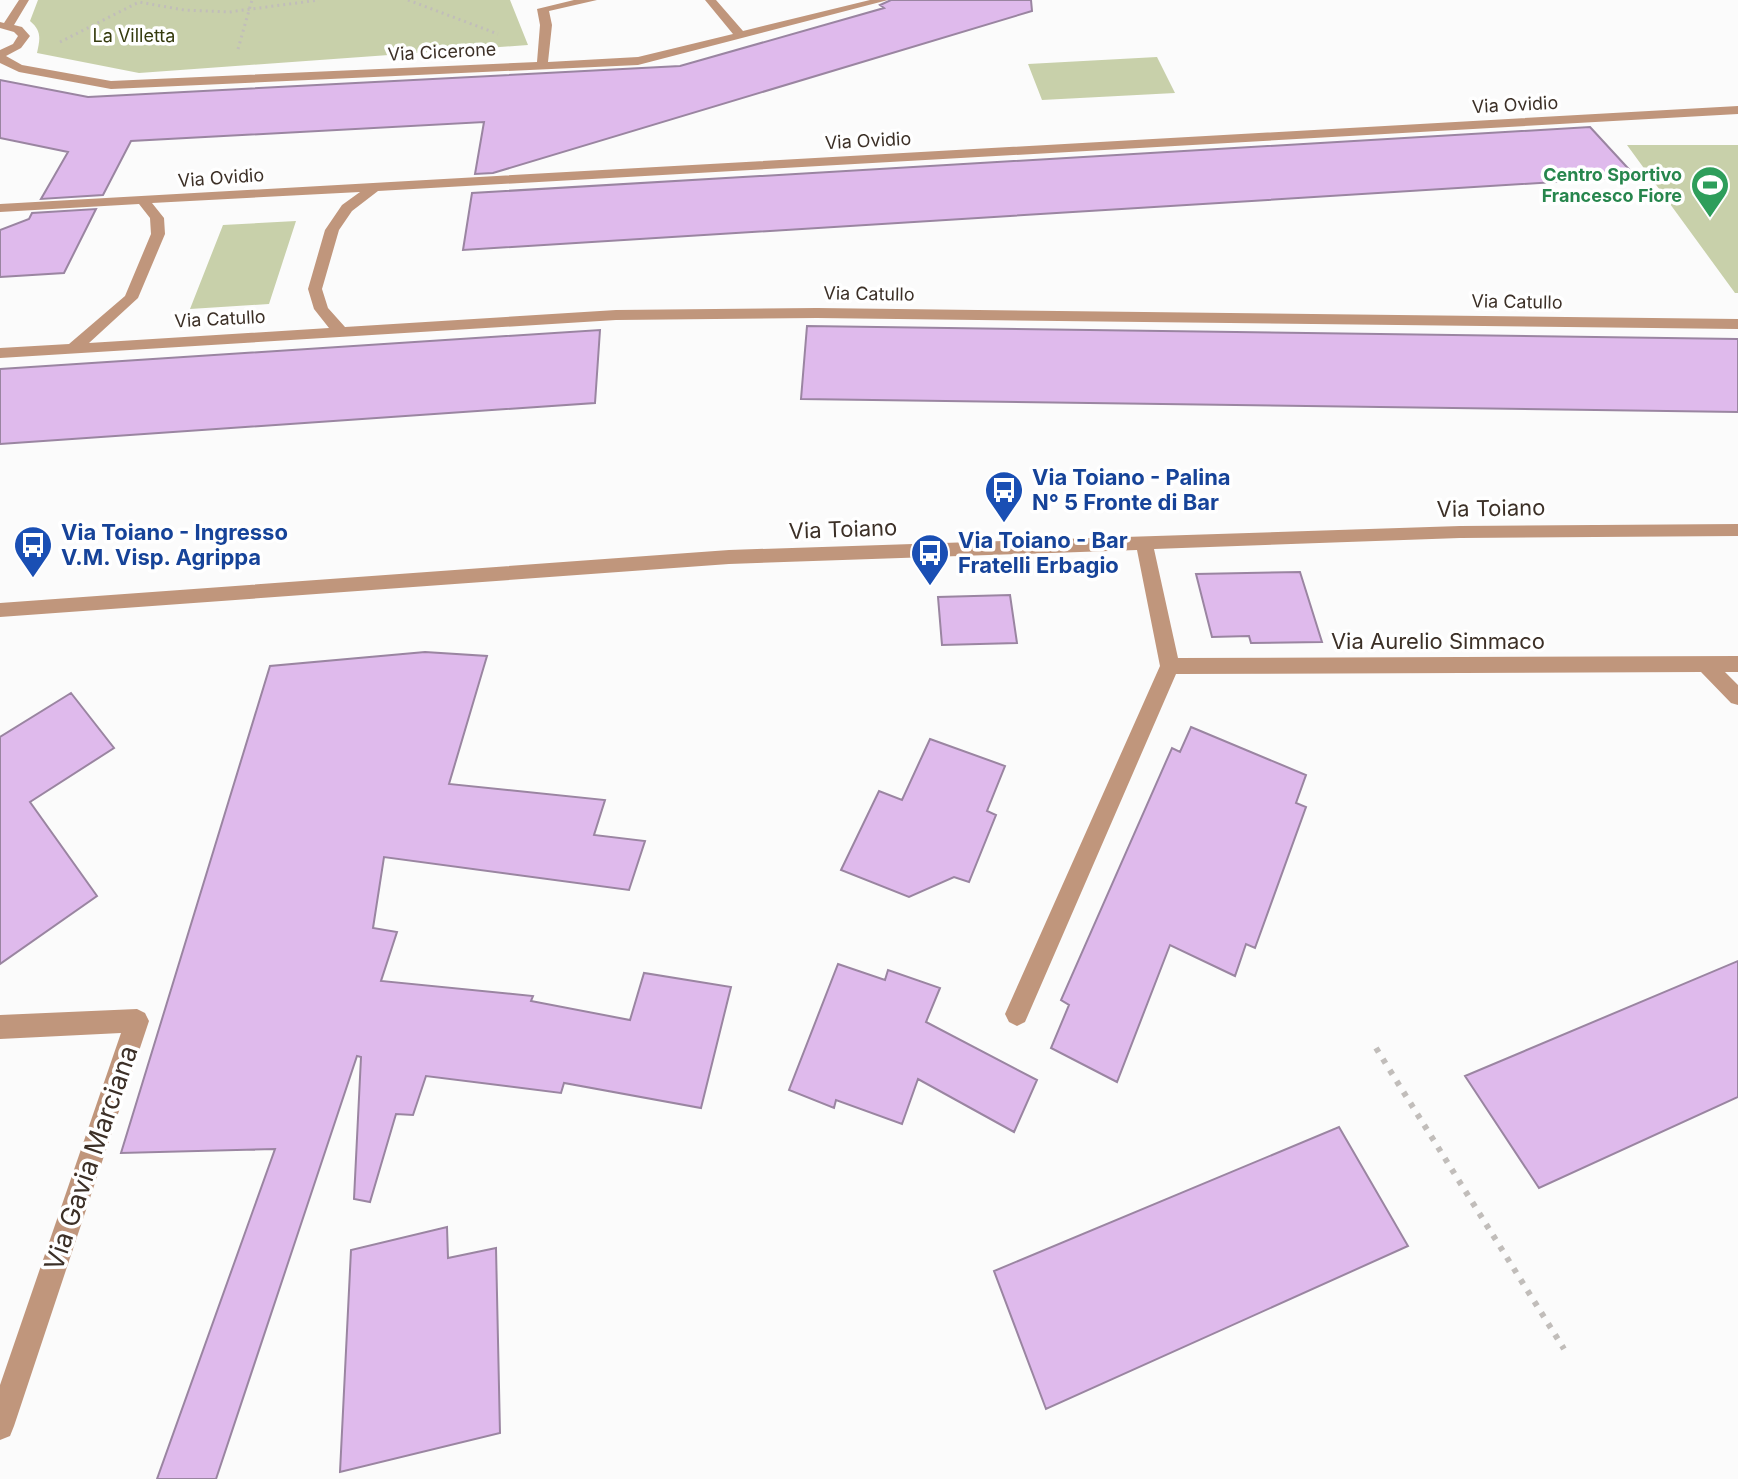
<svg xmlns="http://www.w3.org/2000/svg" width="1738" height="1479" font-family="Inter,sans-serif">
	<rect width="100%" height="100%" fill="#fbfbfb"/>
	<path fill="#c8d0aa" d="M38 0H510L528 45 139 73 37 53C40 39 42 31 30 21Z
		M1157 57 1175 93 1042 100 1028 64Z
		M1627 145H1738V293H1735Z
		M296 221 269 304 190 309 223 225Z"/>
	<path fill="#dfbaec" stroke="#9a85a1" stroke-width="2" d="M891 0H1031L1032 11 493 173 475 174 484 122 131 141 103 195 41 199 68 152 0 138V80L88 97 680 66 884 8 880 5Z
		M1590 127 1636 177 463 250 472 193Z
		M96 209 64 273 0 277V230L29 219 32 213Z
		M807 326 1738 339V412L801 399Z
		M600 330 595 403 0 444V369Z
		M1300 572 1322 642 1251 643 1249 636 1212 637 1196 574Z
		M1010 595 1017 643 942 645 938 597Z
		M425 652 487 656 449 784 605 800 594 835 645 841 629 890 384 857 373 928 397 932 381 981 533 996 531 1001 630 1020 644 973 731 987 701 1108 564 1083 561 1093 426 1076 413 1115 396 1114 370 1202 354 1199 361 1057 357 1056 216 1479H157L275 1149 121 1153 270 666Z
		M71 693 114 748 30 802 97 896 0 964V737Z
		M1191 727 1306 775 1296 803 1306 807 1255 948 1246 944 1235 976 1170 945 1117 1082 1051 1048 1069 1005 1061 1000 1172 748 1180 752Z
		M930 739 1005 766 987 811 996 815 969 882 954 877 909 897 841 870 879 791 902 800Z
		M1738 961V1097L1539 1188 1465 1076Z
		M838 964 885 980 888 970 940 988 926 1022 1037 1080 1014 1132 918 1079 902 1124 836 1100 834 1108 789 1090Z
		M1339 1127 1408 1246 1046 1409 994 1271Z
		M447 1227 448 1258 496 1248 500 1433 340 1472 351 1250Z"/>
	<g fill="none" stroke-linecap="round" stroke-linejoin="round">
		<path stroke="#c1bdba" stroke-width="3" stroke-dasharray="2 4" stroke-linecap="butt" d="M408 0 498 34
			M60 42 139 2 184 10 229 12 319 0
			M238 49 252 0"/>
		<path stroke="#c1bdba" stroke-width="6" stroke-dasharray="5 8" stroke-linecap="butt" d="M1376 1048 1564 1349"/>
		<path fill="#c0967c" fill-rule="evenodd" d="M19 0H29L14 25 22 27 30 36 21 48 6 56 22 65 111 81 537 62 540 25 537 9 574 0H597L549 11 552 25 548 62 638 57 733 34 705 0H716L743 31 870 0H888L638 65 111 89 19 72 0 63V50L13 44 18 36 14 32 0 28V22L4 23Z
			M1738 106V114L378 191 352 211 339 230 322 289 328 308 345 327 616 310 817 308 1738 319V329L817 318 616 320 0 358V348L69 344 125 296 151 234 150 218 139 204 0 212V204ZM360 192 342 205 325 230 308 289 314 309 329 328 89 343 138 298 165 234 164 218 152 203Z
			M1738 524V536L1460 538 1154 549 1178 658 1738 656V672H1725L1738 685V705L1731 703 1701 672 1176 674 1025 1022 1017 1026 1009 1022 1005 1014 1160 666 1137 550 729 564 0 617V603L729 550 1460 526Z
			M137 1009 145 1013 149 1021 14 1426 10 1436 0 1440V1385L121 1033 0 1039V1015Z"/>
	</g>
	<defs>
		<symbol id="stadium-pin" viewBox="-11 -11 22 30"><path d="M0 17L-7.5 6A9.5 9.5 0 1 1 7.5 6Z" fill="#2e9e5b" stroke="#fff"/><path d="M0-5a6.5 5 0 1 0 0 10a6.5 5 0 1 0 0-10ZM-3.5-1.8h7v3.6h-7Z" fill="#fff"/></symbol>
		<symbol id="bus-pin" viewBox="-11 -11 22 30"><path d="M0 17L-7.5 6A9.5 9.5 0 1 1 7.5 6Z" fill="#1a4fb4" stroke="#fff"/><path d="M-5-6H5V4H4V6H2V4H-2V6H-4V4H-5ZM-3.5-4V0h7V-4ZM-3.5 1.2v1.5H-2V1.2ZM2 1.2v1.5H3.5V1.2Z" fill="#fff"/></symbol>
	</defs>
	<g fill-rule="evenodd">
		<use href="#stadium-pin" x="1688" y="163" width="44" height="60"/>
		<use href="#bus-pin" x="982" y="468" width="44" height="60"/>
		<use href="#bus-pin" x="11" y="523" width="44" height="60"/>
		<use href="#bus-pin" x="908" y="531" width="44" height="60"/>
	</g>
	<g text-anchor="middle" stroke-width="7" stroke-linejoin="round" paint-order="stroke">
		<g font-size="18" fill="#353b0e" stroke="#fff">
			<text x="134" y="42">La Villetta</text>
		</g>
		<g font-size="18" fill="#3c3027" stroke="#fff">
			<text transform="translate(442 52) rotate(-3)" y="6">Via Cicerone</text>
			<text transform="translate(1515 105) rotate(-3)" y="6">Via Ovidio</text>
			<text transform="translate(868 141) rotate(-3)" y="6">Via Ovidio</text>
			<text transform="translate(221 178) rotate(-4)" y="6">Via Ovidio</text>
			<text transform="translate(869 294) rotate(1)" y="6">Via Catullo</text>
			<text transform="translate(1517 302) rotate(1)" y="6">Via Catullo</text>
			<text transform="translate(220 319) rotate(-3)" y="6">Via Catullo</text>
		</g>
		<g font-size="18" font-weight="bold" fill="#27864d" stroke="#fff" text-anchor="end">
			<text x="1682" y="181">Centro Sportivo<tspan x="1682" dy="21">Francesco Fiore</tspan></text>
		</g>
		<g font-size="22" font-weight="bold" fill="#164399" stroke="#fff" text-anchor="start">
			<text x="1032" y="485">Via Toiano - Palina<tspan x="1032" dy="25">N° 5 Fronte di Bar</tspan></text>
			<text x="61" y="540">Via Toiano - Ingresso<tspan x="61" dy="25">V.M. Visp. Agrippa</tspan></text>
			<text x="958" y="548">Via Toiano - Bar<tspan x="958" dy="25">Fratelli Erbagio</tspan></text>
		</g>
		<g font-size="22" fill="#3c3027" stroke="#fff">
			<text transform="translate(1491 508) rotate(-1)" y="8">Via Toiano</text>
			<text transform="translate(843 529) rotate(-2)" y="8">Via Toiano</text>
			<text x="1438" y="649">Via Aurelio Simmaco</text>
		</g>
		<g font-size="26" fill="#3c3027" stroke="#fff">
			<text transform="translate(91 1158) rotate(-71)" y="9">Via Gavia Marciana</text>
		</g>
	</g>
</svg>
